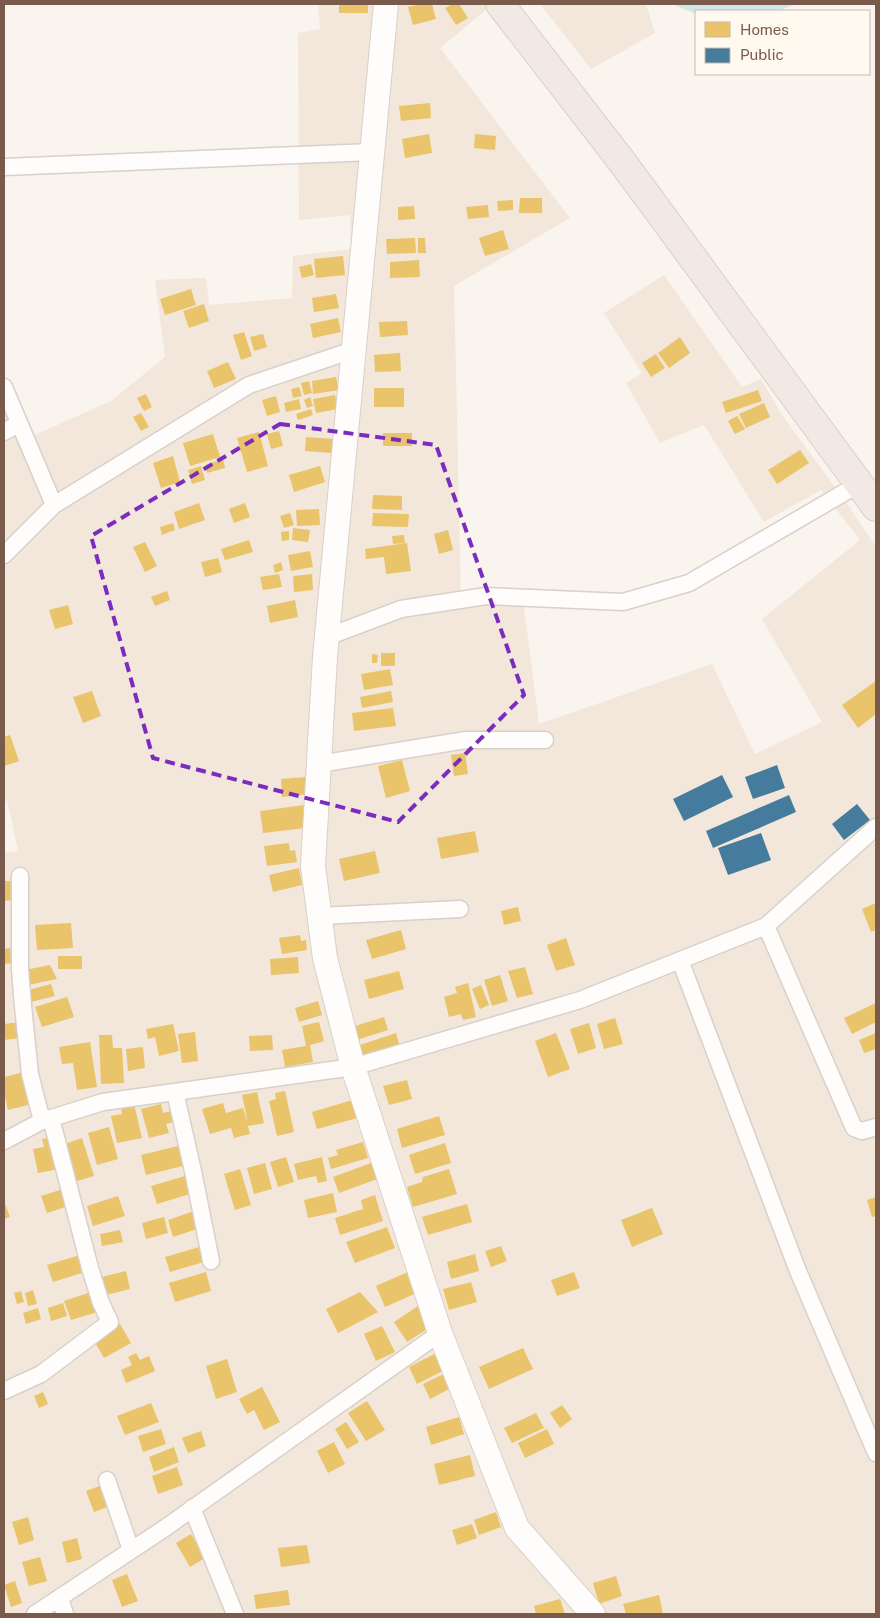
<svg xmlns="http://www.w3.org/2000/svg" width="880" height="1618" font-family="'Public Sans',sans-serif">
	<rect width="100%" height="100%" fill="#f9f4ed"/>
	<path fill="#f2e7da" d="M318 4H493L440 48 570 218 454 286 461 600 522 592 539 724 712 664 755 754 822 722 762 619 860 540 821 490 764 522 704 425 660 443 626 383 642 373 604 313 664 275 742 387 761 379 782 415 848 505 876 547V1614H4V853L18 851 7 800 4 801V378L28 438 111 401 165 357 155 280 206 278 209 305 292 298 293 256 351 249 350 215 299 220 298 33 320 29Z
		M540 4H646L655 33 591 69Z"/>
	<path fill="#cee8ea" d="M672 4H795L779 11H696V14Z"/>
	<path fill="#e9c46a" d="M339 4H368V13H339Z
		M421 4H432L436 19 413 25 408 7Z
		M453 4H459L468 18 456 25 445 8Z
		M430 103 431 118 401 121 399 106Z
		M429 134 432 153 405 158 402 139Z
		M475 134 496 136 495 150 474 148Z
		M520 198H542V213H519Z
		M513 200V210L498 211 497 201Z
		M488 205 489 217 468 219 466 207Z
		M414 206 415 219 398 220V207Z
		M503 230 509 249 485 256 479 238Z
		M415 238 416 253 387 254 386 239Z
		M418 238H425L426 253H418Z
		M343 256 345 275 316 278 314 259Z
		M419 260 420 277 390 278V262Z
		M311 264 314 275 302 278 299 267Z
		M191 289 196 305 165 315 160 299Z
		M336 294 339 308 314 312 312 298Z
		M204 304 209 321 189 328 183 311Z
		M338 318 341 332 313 338 310 324Z
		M407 321 408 335 380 337 379 322Z
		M244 332 252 356 241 360 233 335Z
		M263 334 267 347 254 351 250 337Z
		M680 337 690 353 669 368 658 353Z
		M400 353 401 371 375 372 374 355Z
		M656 354 665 368 651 377 642 363Z
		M228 362 236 379 214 388 207 371Z
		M336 377 339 390 313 394 312 381Z
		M309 381 312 393 304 395 301 383Z
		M299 387 302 396 293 398 291 389Z
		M374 388H404V407H374Z
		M758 390 762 401 726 413 722 402Z
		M146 394 152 407 144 411 137 398Z
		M335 395 338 409 316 413 313 399Z
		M276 396 280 412 267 416 262 400Z
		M310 397 313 406 307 408 304 400Z
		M299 399 301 409 286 412 284 403Z
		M764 403 770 417 746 428 739 414Z
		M311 409 313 415 298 420 296 414Z
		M141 413 149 427 141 431 133 417Z
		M737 416 745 429 735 434 728 421Z
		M279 431 283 446 271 449 267 434Z
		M259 432 268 466 247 472 237 438Z
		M383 433H412V446H383Z
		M213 434 220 457 190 466 183 443Z
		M306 437 333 439 332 453 305 451Z
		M800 450 809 463 777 484 768 470Z
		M173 456 180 482 161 488 153 463Z
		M223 459 225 468 207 473 205 465Z
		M201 466 205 480 192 484 188 470Z
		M320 466 325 482 294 492 289 475Z
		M373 495 402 496V510L372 509Z
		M199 503 205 520 179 529 174 512Z
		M245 503 250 517 234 523 229 509Z
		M319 509 320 525 297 526 296 510Z
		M290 513 294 525 284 528 280 516Z
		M373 513 409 514 408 527 372 526Z
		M173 523 175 530 162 535 160 527Z
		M293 528 310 530 308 542 292 540Z
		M448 530 453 550 439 554 434 534Z
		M289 531V540L282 541 281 532Z
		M404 535 405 543 393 544 392 536Z
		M249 540 253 552 225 560 221 549Z
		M145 542 157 566 145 572 133 547Z
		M407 543 411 571 386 574 384 557 366 559 365 549Z
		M310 551 313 567 291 571 288 555Z
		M218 558 222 572 205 577 201 562Z
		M281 562 283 570 275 573 273 565Z
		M279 574 282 587 263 590 260 577Z
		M312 574 313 590 294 592 293 576Z
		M167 591 170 600 155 606 151 597Z
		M295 600 298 617 270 623 267 606Z
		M68 605 73 624 55 629 49 610Z
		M381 653H395V666H381Z
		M372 654 378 655 377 663H372Z
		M390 669 393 685 364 690 361 674Z
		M876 681V714L858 728 842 705Z
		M92 691 101 716 83 723 73 697Z
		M391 691 393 702 362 708 360 697Z
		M393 708 396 726 354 731 352 713Z
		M10 735 19 761 4 766V737Z
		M465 753 468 774 454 776 451 755Z
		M402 760 410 791 386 798 378 766Z
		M306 777 308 794 282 797 281 779Z
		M304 805 306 828 263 833 260 811Z
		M475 831 479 852 441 859 437 838Z
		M289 843 290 851 295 850 297 862 267 866 264 846Z
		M375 851 380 873 344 881 339 859Z
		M299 868 302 885 273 892 269 875Z
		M4 881H11L13 900 4 901Z
		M876 903V930L871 932 862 909Z
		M518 907 521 921 504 925 501 911Z
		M71 923 73 948 37 950 35 925Z
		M401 930 406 949 372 959 366 940Z
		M300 935 301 941 306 940 307 950 282 954 279 938Z
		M566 938 575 965 556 971 547 945Z
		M10 948 12 963 4 964V949Z
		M58 956H82V969H58Z
		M298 957 299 973 271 975 270 959Z
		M50 965 57 979 28 985 25 970Z
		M525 967 533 994 517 998 508 971Z
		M399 971 404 989 369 999 364 980Z
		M500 975 508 1001 492 1006 484 980Z
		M468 983 476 1017 463 1020 461 1014 449 1017 444 997 457 993 455 987Z
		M51 984 55 996 31 1002 28 990Z
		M481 985 489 1005 480 1009 472 989Z
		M67 997 74 1017 42 1027 35 1007Z
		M318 1001 322 1015 299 1022 295 1008Z
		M876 1003V1022L852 1034 844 1018Z
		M384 1017 388 1030 357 1040 352 1027Z
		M615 1018 623 1044 604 1049 597 1024Z
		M19 1022 21 1038 4 1040V1024Z
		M319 1022 324 1041 310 1045 313 1062 285 1067 282 1050 306 1046 302 1026Z
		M589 1023 596 1048 578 1054 570 1029Z
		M173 1024 179 1051 159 1056 155 1037 148 1039 146 1029Z
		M195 1032 198 1061 182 1063 178 1034Z
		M396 1033 400 1047 364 1059 360 1045Z
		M556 1033 570 1069 548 1077 535 1041Z
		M876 1033V1049L864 1053 859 1040Z
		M99 1035H112L113 1048H122L124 1083 101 1084Z
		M272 1035 273 1050 250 1051 249 1036Z
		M90 1042 97 1087 77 1090 73 1063 62 1064 59 1047Z
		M143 1047 145 1068 128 1071 126 1049Z
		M24 1072 32 1104 8 1110 4 1092V1077Z
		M407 1080 412 1099 389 1105 383 1086Z
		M285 1091 294 1132 277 1136 269 1101 276 1099 275 1093Z
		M257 1092 264 1123 248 1126 250 1134 234 1138 231 1128 210 1134 202 1109 223 1103 226 1113 243 1108 248 1123 242 1095Z
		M356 1099 361 1117 317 1129 312 1112Z
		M134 1104 142 1138 117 1143 111 1116 122 1114 121 1107Z
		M161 1104 163 1113 171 1111 174 1122 166 1124 169 1133 149 1138 141 1109Z
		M439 1116 445 1135 402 1148 397 1129Z
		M109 1127 118 1159 97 1165 88 1133Z
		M53 1137 59 1169 38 1173 33 1149 44 1147 42 1139Z
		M82 1138 94 1176 74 1182 62 1145Z
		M363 1142 368 1158 331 1169 328 1158 338 1155 336 1150Z
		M445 1143 451 1163 415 1174 409 1155Z
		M182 1145 187 1165 146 1175 141 1155Z
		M286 1157 294 1182 278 1187 270 1162Z
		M322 1157 327 1181 318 1183 316 1176 298 1180 294 1164Z
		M265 1163 272 1189 254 1194 247 1168Z
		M371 1163 377 1179 339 1193 333 1177Z
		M240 1169 251 1205 235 1210 224 1174Z
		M449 1169 457 1194 413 1207 407 1187 422 1182 423 1177Z
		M185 1176 190 1194 157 1204 151 1186Z
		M63 1189 68 1206 47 1213 41 1196Z
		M333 1193 337 1212 308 1218 304 1200Z
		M375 1195 383 1221 340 1235 335 1218 363 1209 361 1200Z
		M118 1196 125 1216 93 1226 87 1206Z
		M876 1197V1216L872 1217 867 1200Z
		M4 1201 10 1217 4 1219Z
		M467 1204 472 1222 428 1235 422 1217Z
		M652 1208 663 1234 632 1247 621 1220Z
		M194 1211 200 1228 173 1237 168 1220Z
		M164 1217 168 1233 146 1239 142 1223Z
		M387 1227 395 1248 355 1263 346 1242Z
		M120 1230 123 1242 102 1246 100 1234Z
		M501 1246 507 1261 491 1267 485 1251Z
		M199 1247 204 1262 170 1272 165 1257Z
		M475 1254 479 1271 451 1279 447 1262Z
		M80 1255 85 1272 53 1282 47 1265Z
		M126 1271 130 1289 102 1296 98 1278Z
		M410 1271 419 1292 385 1307 376 1286Z
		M206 1272 211 1291 175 1302 169 1283Z
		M574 1272 580 1288 557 1296 551 1280Z
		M471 1282 477 1302 449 1310 443 1289Z
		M33 1290 37 1304 28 1306 25 1293Z
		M21 1291 24 1302 17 1304 14 1293Z
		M94 1291 101 1311 71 1320 64 1301Z
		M360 1292 378 1312 338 1333 326 1309Z
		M63 1303 67 1316 51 1321 48 1308Z
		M418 1306 432 1326 407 1342 394 1322Z
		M38 1308 41 1319 26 1324 23 1313Z
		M120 1324 131 1343 104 1358 93 1339Z
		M382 1326 395 1352 376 1361 364 1334Z
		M523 1348 533 1369 489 1389 479 1367Z
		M438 1352 447 1369 417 1384 409 1367Z
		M136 1353 140 1360 149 1356 155 1371 126 1383 121 1370 132 1365 128 1357Z
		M227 1359 237 1392 216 1399 206 1366Z
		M446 1373 453 1387 430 1399 423 1384Z
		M262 1387 280 1422 264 1430 254 1410 247 1414 239 1399Z
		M43 1392 48 1404 39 1408 34 1396Z
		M367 1401 385 1430 366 1441 348 1413Z
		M151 1403 159 1422 125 1435 117 1416Z
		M562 1405 572 1419 560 1428 550 1413Z
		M536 1413 544 1428 512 1443 504 1428Z
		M459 1417 464 1434 431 1445 426 1427Z
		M346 1422 359 1442 347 1449 335 1429Z
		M161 1429 166 1444 143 1452 138 1436Z
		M547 1429 554 1444 525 1458 518 1443Z
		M201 1431 206 1446 188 1453 182 1438Z
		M334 1442 345 1464 328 1473 317 1451Z
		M174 1447 179 1462 154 1472 149 1457Z
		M470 1455 475 1476 439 1485 434 1464Z
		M177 1467 183 1485 158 1494 152 1476Z
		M102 1485 110 1506 94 1512 86 1491Z
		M496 1512 501 1527 479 1535 474 1520Z
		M28 1517 34 1540 19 1545 12 1522Z
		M472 1524 477 1538 457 1545 452 1530Z
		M191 1534 205 1558 190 1567 176 1543Z
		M77 1538 82 1559 67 1563 62 1542Z
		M307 1545 310 1563 281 1567 278 1548Z
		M40 1557 47 1581 29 1586 22 1562Z
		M127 1574 138 1601 122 1607 112 1580Z
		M616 1576 622 1596 599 1604 593 1583Z
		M15 1581 22 1603 11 1607 4 1585Z
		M288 1590 290 1605 256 1609 254 1595Z
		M659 1595 663 1614H626L623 1604Z
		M560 1599 565 1614H536L534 1606Z"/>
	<path fill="#457b9d" d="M777 765 785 788 753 799 745 777Z
		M722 775 733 797 684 821 673 799Z
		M789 795 796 812 713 848 706 831Z
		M857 804 870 820 844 840 832 824Z
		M761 833 771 860 728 875 718 848Z"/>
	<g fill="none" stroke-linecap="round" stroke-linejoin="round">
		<defs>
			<path id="street" d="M4 167 372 152
				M4 387 54 505
				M4 432 18 424
				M4 555 54 505 249 385 353 350
				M327 637 401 609 486 596 623 602 689 583 859 484
				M319 764 466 740H545
				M20 876V969L23 1006 30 1074 42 1121
				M320 916 460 909
				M766 926 854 1128 862 1131 876 1127
				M680 960 798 1271 876 1453
				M175 1092 193 1171 211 1261
				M4 1141 42 1121 103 1102 353 1067 580 1000 766 926 876 827
				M4 1391 41 1374 110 1322 101 1303 90 1268 51 1118
				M107 1480 131 1550
				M192 1508 235 1614
				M60 1598 65 1614
				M35 1614 165 1528 440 1333"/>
			<path id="secondary" d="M386 4 325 657 313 866 325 958 353 1067 440 1333 517 1528 593 1614"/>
			<path id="highway" d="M500 4 623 163 876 507"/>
		</defs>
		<use href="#street" stroke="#d8d0ca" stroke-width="19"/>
		<use href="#secondary" stroke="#d9d0c9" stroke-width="26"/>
		<use href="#highway" stroke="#dad0ca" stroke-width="30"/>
		<use href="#street" stroke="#fefdfc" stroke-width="16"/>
		<use href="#secondary" stroke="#fefdfc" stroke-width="24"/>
		<use href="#highway" stroke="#f2e9e4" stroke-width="28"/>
	</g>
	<path fill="none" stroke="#7b2cbf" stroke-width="4" stroke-dasharray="10 6" stroke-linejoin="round" d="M280 424 436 445 524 695 398 822 153 758 91 536Z"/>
	<rect width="880" height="1618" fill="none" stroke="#7a5a4a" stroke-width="10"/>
	<rect x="695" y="10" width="175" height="65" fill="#fff9f0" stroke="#cab9ae"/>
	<rect x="705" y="22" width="25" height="15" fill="#e9c46a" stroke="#cab9ae"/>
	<text x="740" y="35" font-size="15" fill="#7a5a4a">Homes</text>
	<rect x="705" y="48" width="25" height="15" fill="#457b9d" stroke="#cab9ae"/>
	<text x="740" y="60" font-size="15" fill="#7a5a4a">Public</text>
</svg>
